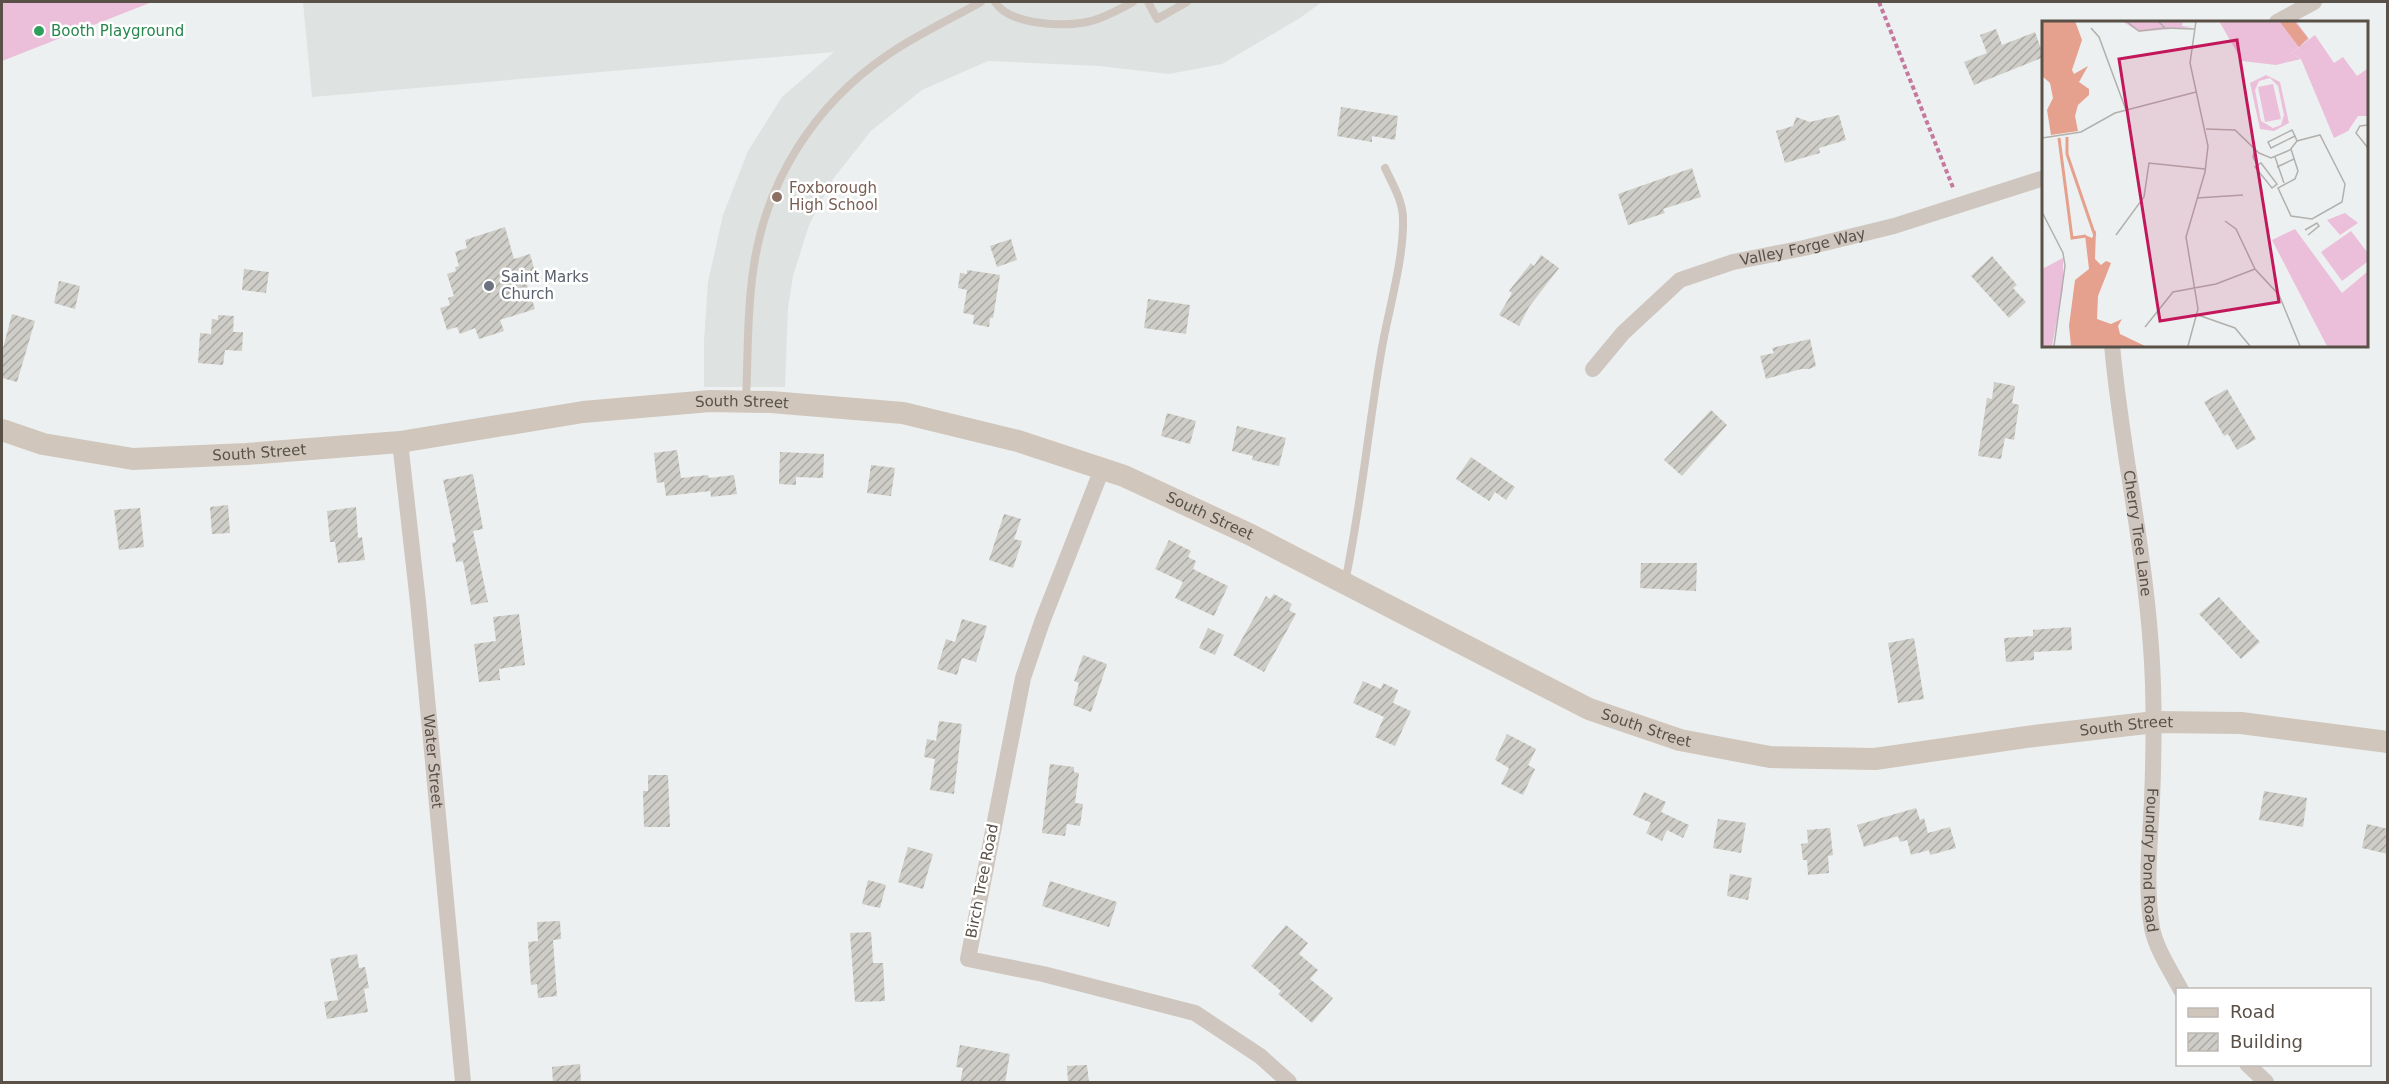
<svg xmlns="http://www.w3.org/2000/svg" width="2389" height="1084" font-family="'DejaVu Sans',sans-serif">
	<defs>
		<pattern id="building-hatch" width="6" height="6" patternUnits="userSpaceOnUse" patternTransform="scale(1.5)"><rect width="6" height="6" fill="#cfcdc7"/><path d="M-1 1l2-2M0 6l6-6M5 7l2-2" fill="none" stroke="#aba9a3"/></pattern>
	</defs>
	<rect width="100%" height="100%" fill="#edf0f0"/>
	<path fill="#dee2e1" d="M303 2H1322L1300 18 1222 64 1169 74 1099 66 988 61 922 90 871 131 833 179 809 225 793 276 788 308 785 387H704V341L708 282 723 215 748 151 782 97 834 52 312 97Z"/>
	<path fill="#ebbed9" d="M2 2H152L2 61Z"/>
	<path fill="url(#building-hatch)" d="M1996 29 2002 45 2035 32 2044 57 1974 85 1964 62 1987 53 1980 35Z
		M1341 107 1398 116 1395 140 1372 136V142L1337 136Z
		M1839 115 1846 140 1819 148 1820 153 1785 163 1776 131 1793 126 1796 117 1810 122Z
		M1692 168 1701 197 1663 209 1665 213 1628 225 1618 194Z
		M505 227 514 259 530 254 535 272 524 275 535 309 500 320 504 331 479 339 475 328 460 334 457 327 447 330 440 308 450 305 448 298 454 296 447 274 456 271 455 267 459 266 455 252 467 248 465 240Z
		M1011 239 1017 260 997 267 990 246Z
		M1541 255 1559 268 1529 307 1519 326 1499 315 1512 293 1509 291 1531 263 1534 266Z
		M1992 256 2017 285 2013 288 2026 302 2009 318 1971 276Z
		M244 269 269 272 266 293 242 290Z
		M967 270 1000 275 993 318H990L989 327 973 324 974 315 963 313 967 290 958 288 960 273 967 274Z
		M59 281 80 286 75 309 54 303Z
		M1148 299 1190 305 1186 334 1144 328Z
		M12 314 35 321 17 382 2 378V352Z
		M218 315 234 316 233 332H243L242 351 225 350 223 365 198 363 200 333 211 334 212 319 218 320Z
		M1810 339 1816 366 1809 369H1801L1766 379 1760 356 1774 353 1772 348Z
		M1994 382 2015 386 2012 403 2019 405 2014 440 2005 438 2001 459 1978 456 1987 398 1992 399Z
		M2227 389 2256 439 2237 450 2228 434 2224 436 2204 402Z
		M1711 410 1727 425 1682 476 1664 460Z
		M1167 413 1196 421 1190 444 1161 436Z
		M1237 426 1286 438 1279 466 1252 460 1253 456 1232 451Z
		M677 450 681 478 708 475 709 478 734 475 737 494 711 497 709 479 710 491 666 496 664 482 657 483 654 453Z
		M780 452 824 454 823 478 796 477V485L779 484Z
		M1471 457 1515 487 1506 500 1495 492 1489 501 1456 479Z
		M871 465 895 468 891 496 867 493Z
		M473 474 483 529 473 531 488 602 471 605 463 561 456 562 452 543 456 542 443 480Z
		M228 505 230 533 212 534 210 507Z
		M356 507 358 538 362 537 365 560 338 563 335 542H330L327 511Z
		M140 508 144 547 119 550 114 510Z
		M1004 514 1021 519 1014 539 1022 541 1013 568 989 560Z
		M1169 540 1191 551 1188 557 1196 561 1193 569 1228 586 1214 616 1175 598 1183 582 1155 569Z
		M1641 563H1697L1696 591 1640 588Z
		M1274 594 1292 604 1289 610 1296 614 1264 672 1233 655 1266 596 1270 599Z
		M2219 597 2260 642 2241 659 2199 614Z
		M519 614 525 665 499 669 500 680 479 682 474 644 496 641 493 617Z
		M962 619 987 626 976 662 962 658 957 675 937 669 946 639 955 642Z
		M2071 627 2072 650 2034 652V660L2006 662 2004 638 2033 636V630Z
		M1208 628 1224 635 1215 655 1199 648Z
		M1914 638 1924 699 1898 703 1888 643Z
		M1083 655 1107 664 1091 712 1073 705 1079 683 1074 681Z
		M1363 681 1381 689 1383 683 1398 690 1393 703 1411 711 1395 746 1375 737 1384 717 1353 703Z
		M939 721 962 724 954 794 930 790 935 759 924 757 927 739 936 741Z
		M1507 734 1536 749 1528 765 1535 769 1523 795 1501 784 1509 768 1495 760Z
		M1050 764 1074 767V772L1079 773 1075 803 1083 804 1080 826 1067 824 1065 836 1042 833Z
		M648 775H668L670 827H644L643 791H648Z
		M2264 791 2307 798 2303 827 2259 820Z
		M1644 792 1666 802 1661 812 1689 825 1683 838 1667 830 1662 841 1646 833 1651 823 1633 815Z
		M1916 808 1920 820 1924 818 1928 833 1950 827 1956 848 1930 855 1929 850 1911 855 1907 840 1900 842 1898 836 1864 847 1857 825Z
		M1718 819 1746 823 1741 853 1713 848Z
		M2367 824 2388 829V854L2362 848Z
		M1830 828 1833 855 1828 856 1829 873 1808 875 1807 860H1803L1801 844 1808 843 1807 830Z
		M908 847 933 854 923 889 898 882Z
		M1730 874 1752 878 1748 900 1727 896Z
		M868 880 886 885 880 908 862 904Z
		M1050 881 1117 902 1109 927 1042 906Z
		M560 921 561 939 553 940 557 996 538 998 537 984 531 985 528 942 538 941 537 922Z
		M1286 925 1308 943 1299 954 1318 970 1310 979 1333 998 1312 1023 1278 994 1281 991 1251 966Z
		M871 932 873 963H883L885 1001 855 1002 850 933Z
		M357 954 359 968 365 967 369 988 364 989 368 1012 327 1019 324 1002 338 1000 330 959Z
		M960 1045 1010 1054 1005 1083H960L963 1068 956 1067Z
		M580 1064 581 1083H553L552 1067Z
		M1087 1065 1089 1083H1068L1067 1066Z"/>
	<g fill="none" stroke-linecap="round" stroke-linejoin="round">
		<path stroke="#c6799f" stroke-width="4" stroke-dasharray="4.5 3" stroke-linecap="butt" d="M1879 2 1954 190"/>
		<path stroke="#cec6bf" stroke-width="8" d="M995 2C1010 26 1066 27 1091 21 1106 17 1120 9 1133 2
			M1148 2 1157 19 1187 2
			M746 401C748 356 747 310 754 265 767 179 815 105 886 56 916 35 949 20 981 2
			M1345 582C1361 507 1368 430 1381 353 1388 311 1404 260 1403 219 1403 201 1392 183 1385 168"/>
		<g stroke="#cec6bf" stroke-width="16">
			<path d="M2277 22 2314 2"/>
			<path id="s1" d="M2112 345C2121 446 2144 545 2151 647 2155 699 2154 749 2152 801 2150 843 2145 886 2152 928 2156 949 2171 971 2181 990"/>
			<path id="s2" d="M1593 369 1623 333 1680 280 1733 262 1804 248 1894 226 2044 178"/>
			<path id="s3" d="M400 442 418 602 463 1082"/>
			<path d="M1102 469 1042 622 1023 678 968 959 1043 974 1195 1013 1260 1056 1289 1082"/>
			<path d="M2247 1064 2266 1082"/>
		</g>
		<path stroke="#d0c6bc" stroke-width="22" id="s4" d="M2 430 43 444 133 459 246 454 400 442 583 412 710 401 771 402 903 413 1018 441 1124 476 1251 535 1589 709 1680 740 1770 757 1875 759 2034 736 2155 722 2241 723 2388 742"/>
	</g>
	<circle fill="#2e9e5b" stroke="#fff" stroke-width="2" cx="39" cy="31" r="6"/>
	<circle fill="#8d6e63" stroke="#fff" stroke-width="2" cx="777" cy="197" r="6"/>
	<circle fill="#6b7280" stroke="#fff" stroke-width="2" cx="489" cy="286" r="6"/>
	<g text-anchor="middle" stroke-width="5" stroke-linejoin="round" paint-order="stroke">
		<g font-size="15" fill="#27864d" stroke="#fff" text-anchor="start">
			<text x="51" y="36">Booth Playground</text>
		</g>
		<g font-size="15" fill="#785e54" stroke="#fff" text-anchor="start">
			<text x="789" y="193">Foxborough<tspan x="789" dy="17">High School</tspan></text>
		</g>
		<g font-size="15" fill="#595047" stroke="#fff">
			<text dy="5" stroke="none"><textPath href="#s2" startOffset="252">Valley Forge Way</textPath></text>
			<text dy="5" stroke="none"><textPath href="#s4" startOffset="747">South Street</textPath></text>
			<text dy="5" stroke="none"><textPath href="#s4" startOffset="261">South Street</textPath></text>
			<text dy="5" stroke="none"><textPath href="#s4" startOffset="1233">South Street</textPath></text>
			<text dy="5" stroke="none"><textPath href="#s1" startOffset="190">Cherry Tree Lane</textPath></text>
			<text dy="5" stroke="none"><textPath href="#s4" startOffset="1719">South Street</textPath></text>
			<text dy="5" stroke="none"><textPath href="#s4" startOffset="2205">South Street</textPath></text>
			<text dy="5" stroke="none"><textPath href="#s3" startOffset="321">Water Street</textPath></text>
			<text dy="5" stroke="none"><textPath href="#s1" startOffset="518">Foundry Pond Road</textPath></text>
			<text transform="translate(982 881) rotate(-79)" y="5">Birch Tree Road</text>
		</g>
		<g font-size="15" fill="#5b616d" stroke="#fff" text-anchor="start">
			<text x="501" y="282">Saint Marks<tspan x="501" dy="17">Church</tspan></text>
		</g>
	</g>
	<g transform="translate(2042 21)">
		<rect width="326" height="326" fill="#edf0f0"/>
		<path d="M273 14 292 42 301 36 315 55 325 48V95H316L306 110 292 117 259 38 249 32ZM21 237V267L10 325H0V248Z" fill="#ebbed9"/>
		<path d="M80 0H141L140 5 151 6 97 11Z" fill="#ebbed9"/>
		<path d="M253 208 300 272 325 251V325H285L230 219Z" fill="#ebbed9"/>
		<path d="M177 0H254L267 18 249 32 259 38 234 44 200 40ZM224 54 238 61 247 102 232 110 218 108 208 62ZM228 57 236 65 242 94 239 104 231 107 219 100 213 69 217 60ZM231 63 239 98 223 101 216 66ZM303 192 316 202 298 214 285 199ZM309 210 325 231V241L300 260 279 231ZM259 223 278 251 261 262 242 235Z" fill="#ebbed9" fill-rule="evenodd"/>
		<path d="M0 0H33L40 19 30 49 32 53 46 45 37 61 47 68V74L36 84 33 95 36 110 9 114 5 89 11 77 8 62 0 55ZM252 0 266 17 257 26 238 1ZM54 209 53 238 59 244 64 240 69 242 56 275 55 298 69 303 80 298 76 305 78 313 103 325H29L27 305 33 259 47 248 43 214 50 217Z" fill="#e5a08e"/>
		<path fill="none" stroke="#e5a08e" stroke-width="3" d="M25 116V133L53 215M17 117 30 217 44 215"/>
		<path fill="none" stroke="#b2b0ac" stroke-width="1.5" d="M84 0 97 10 123 7M116 0 123 7 152 8M49 7 57 16 84 89M326 104 318 105 314 112 326 127M164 108 193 109 217 132 229 137 248 129 255 120 278 114 303 163 300 181 270 198 249 195 236 167 253 158 256 150 249 128M253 115 229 127 226 121 250 109 253 115 255 120M0 117 39 111 73 92 154 71M213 128 211 136 216 145M233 136 242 162M219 142 235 163 230 167 213 146ZM235 146 252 138M155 177 201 174M0 191 21 232 23 245 12 325M183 200 194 208 213 248 237 274 258 325M263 209 275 202 277 205 266 214M74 214 102 176 107 142 163 148M156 294 193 307 208 325M103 306 131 271 174 263 213 248M146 325 156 288 144 216 163 151 166 125 148 42 154 0"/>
		<path fill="#c2185b" fill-opacity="0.15" stroke="#c2185b" stroke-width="3" d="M195 19 237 281 118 300 77 38Z"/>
		<rect width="326" height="326" fill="none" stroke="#595047" stroke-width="3"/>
	</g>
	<rect width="2389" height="1084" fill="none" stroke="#595047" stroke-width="6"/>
	<rect x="2176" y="988" width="195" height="78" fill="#ffffff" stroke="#bdb9b5" stroke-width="1.5"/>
	<rect x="2188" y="1008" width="30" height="9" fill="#d0c6bc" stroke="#bdb9b5" stroke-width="1.5"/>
	<text x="2230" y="1018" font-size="18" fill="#595047">Road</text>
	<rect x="2188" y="1033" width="30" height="18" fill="url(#building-hatch)" stroke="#bdb9b5" stroke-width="1.5"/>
	<text x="2230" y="1048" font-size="18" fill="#595047">Building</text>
</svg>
